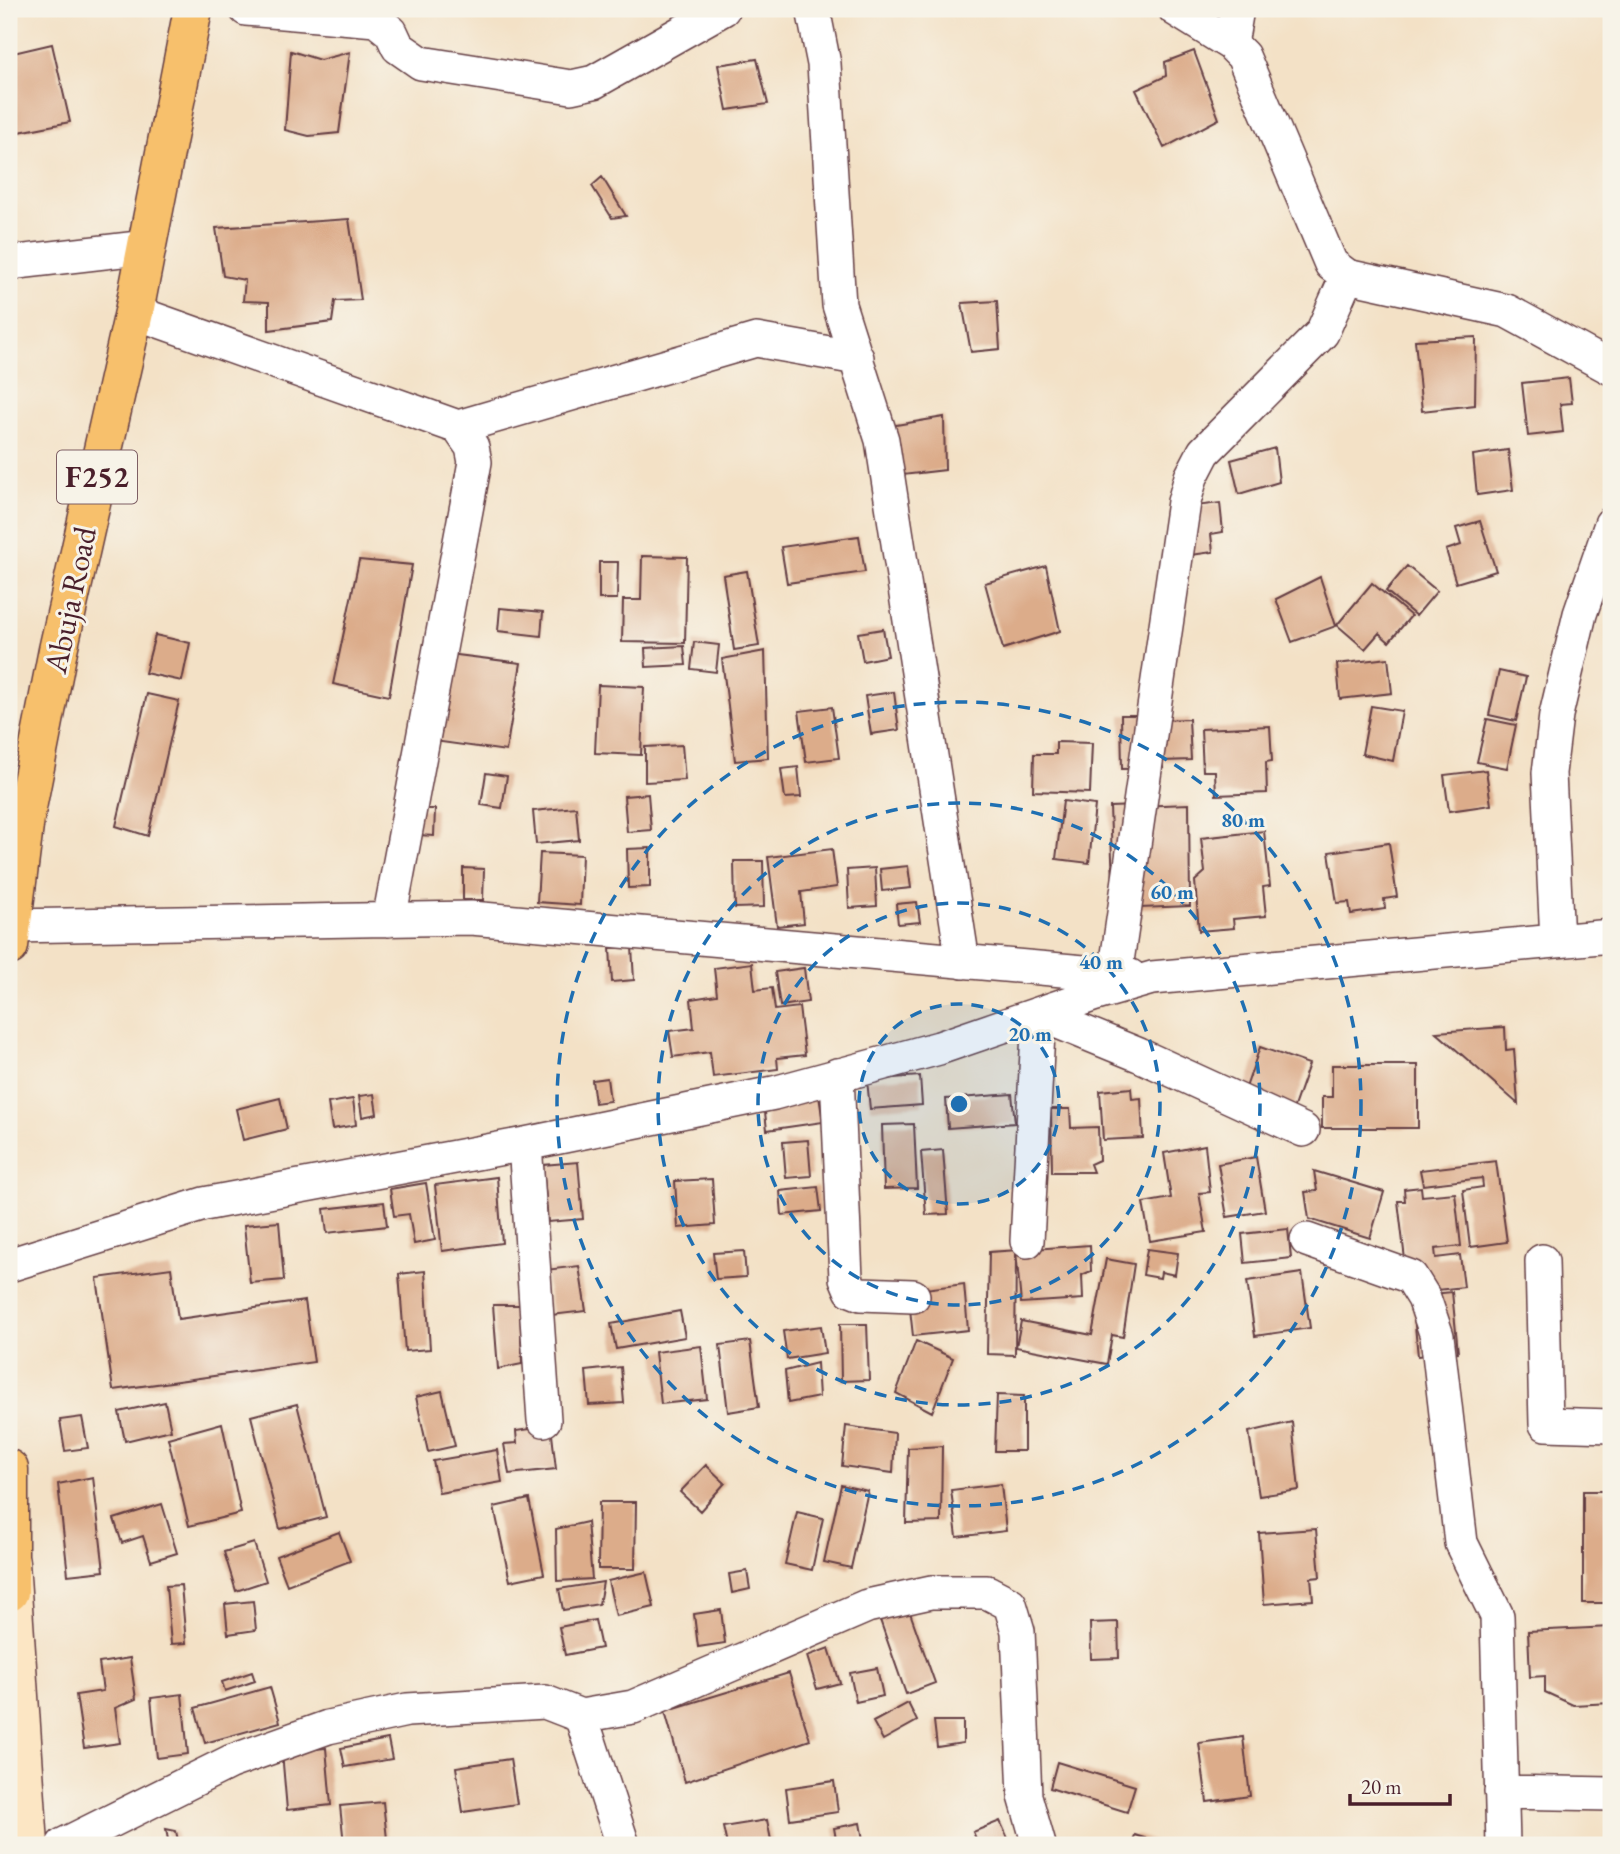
<svg xmlns="http://www.w3.org/2000/svg" width="1620" height="1854" font-family="'EB Garamond',serif">
	<rect width="100%" height="100%" fill="#f7f3e8"/>
	<filter id="ink" filterUnits="userSpaceOnUse"><feTurbulence type="fractalNoise" baseFrequency=".0143" numOctaves="2"/><feDisplacementMap in="SourceGraphic" scale="14" xChannelSelector="R" yChannelSelector="G"/><feConvolveMatrix kernelMatrix="1 2 1 2 8 2 1 2 1" color-interpolation-filters="sRGB"/></filter>
	<filter id="wash" filterUnits="userSpaceOnUse"><feTurbulence type="fractalNoise" baseFrequency=".00686" numOctaves="4" result="noise"/><feDisplacementMap in="SourceGraphic" scale="28" xChannelSelector="R" yChannelSelector="G"/><feGaussianBlur stdDeviation="1.57" result="paint"/><feColorMatrix in="noise" values="0 0 0 0 0 0 0 0 0 0 0 0 0 0 0 0 0 1.4 0 .05"/><feComposite in="paint" operator="in"/></filter>
	<g filter="url(#wash)">
		<rect width="100%" height="100%" fill="#f3e1c6"/>
		<g id="blocks">
			<path fill="#dcac8a" d="M52 44 70 122 14 133 9 114V54Z
				M291 51 320 60 350 52 339 133 309 136 285 130Z
				M1194 51 1219 119 1164 148 1136 90 1166 76 1165 62Z
				M757 59 768 104 727 110 718 65Z
				M602 177 626 216 612 218 592 186Z
				M349 219 361 300 335 301 332 322 269 330V302L243 301 245 280 223 276 216 228Z
				M997 301 1000 349 971 352 962 303Z
				M1476 337 1475 405 1422 411 1415 340Z
				M1569 378 1572 403 1560 404 1563 432 1528 436 1522 383Z
				M944 417 945 470 894 476 878 428Z
				M1275 448 1279 482 1239 494 1231 460Z
				M1508 450 1513 490 1477 495 1473 455Z
				M1220 503 1223 532 1211 534 1213 552 1176 557 1170 509Z
				M1480 521 1496 571 1456 583 1446 550 1461 545 1456 528Z
				M859 536 865 572 787 583 781 547Z
				M1611 550V603L1602 604 1597 552Z
				M642 556 687 557 685 643 622 642 623 600H641Z
				M359 560 412 565 389 696 333 684Z
				M599 562H618L617 599H599Z
				M1046 566 1060 631 1003 649 985 583Z
				M1407 566 1437 591 1416 616 1386 591Z
				M747 571 759 646 734 650 723 575Z
				M1320 577 1336 626 1292 642 1276 599Z
				M1372 583 1411 616 1389 642 1379 633 1365 649 1337 625Z
				M500 608 543 612 541 636 498 631Z
				M883 629 888 656 863 661 858 633Z
				M155 635 190 643 182 681 145 673Z
				M694 642 719 645 716 672 691 669Z
				M684 646 686 665 646 667 645 648Z
				M765 651 768 758 735 761 722 659Z
				M449 654 521 663 506 751 434 741Z
				M1388 658 1392 693 1340 699 1337 664Z
				M1499 671 1526 677 1516 721 1489 715Z
				M598 685 644 687 641 755 595 753Z
				M894 692 899 730 871 734 865 696Z
				M147 694 179 701 148 836 116 826Z
				M1371 706 1402 711 1393 761 1362 754Z
				M832 707 839 758 806 762 799 711Z
				M1121 715H1149L1158 720 1189 719 1191 760 1162 761 1163 768 1122 769Z
				M1487 719 1516 725 1507 768 1477 762Z
				M1270 726 1272 761 1266 762 1267 793 1216 795 1215 771H1203L1201 729Z
				M1056 742 1092 743 1090 793 1033 791 1034 754H1056Z
				M682 745 685 780 645 782V747Z
				M798 767 801 797 785 798 781 769Z
				M1486 770 1491 805 1449 811 1444 775Z
				M486 773 507 776 502 808 481 805Z
				M648 794 651 830 627 832 624 796Z
				M1063 801 1095 805 1089 863 1056 859Z
				M1189 804 1190 906 1114 909 1110 807Z
				M576 807 579 840 536 844 533 811Z
				M419 809H435L434 836 418 835Z
				M1264 831 1270 886 1263 887 1266 916 1233 919 1234 928 1199 931 1195 881 1205 872 1201 838Z
				M1389 843 1397 897 1384 899 1385 909 1351 914 1349 902 1337 903 1329 852Z
				M650 848V887L628 888 627 849Z
				M832 849 837 887 801 892 804 923 777 926 768 857Z
				M540 853 582 855 580 905 537 902Z
				M734 861H763L764 907 735 908Z
				M908 866 911 888 882 891 880 869Z
				M463 868 484 869 483 900H463Z
				M875 868 877 906 849 908 847 870Z
				M917 902 920 922 898 924 896 904Z
				M632 947 634 980 612 982 610 948Z
				M752 963 755 990 772 988 775 1010 799 1007 805 1055 777 1058 778 1069 713 1077 710 1052 673 1057 669 1031 694 1028 691 999 717 995 714 968Z
				M804 968 808 1002 780 1006 775 972Z
				M1505 1027 1506 1050 1514 1049 1518 1104 1436 1032Z
				M1260 1047 1309 1064 1290 1118 1241 1102Z
				M1332 1065H1418V1128H1322V1097H1332Z
				M920 1076 922 1105 870 1109 867 1080Z
				M607 1078 610 1101 595 1103 592 1080Z
				M1131 1088 1132 1099 1141 1098 1143 1138 1103 1140 1100 1091Z
				M374 1094 377 1114 362 1117 359 1096Z
				M1012 1094 1015 1123 948 1128 946 1099Z
				M819 1096 823 1122 767 1130 764 1103Z
				M280 1098 287 1129 243 1140 236 1109Z
				M353 1099 356 1125 332 1129 328 1103Z
				M1051 1109H1070L1071 1128 1098 1127 1099 1160 1090 1164 1093 1172H1052Z
				M914 1124 917 1188 884 1189 882 1125Z
				M808 1140 811 1176 786 1178 783 1142Z
				M1205 1145 1210 1192 1199 1193 1206 1232 1150 1241 1143 1203 1171 1198 1164 1153Z
				M943 1150 948 1214 926 1215 921 1152Z
				M1256 1157 1265 1211 1227 1217 1218 1164Z
				M1496 1161 1507 1242 1470 1247 1463 1190 1483 1187 1482 1178 1423 1185 1420 1170Z
				M578 1162 583 1219 548 1222 543 1165Z
				M1314 1171 1384 1192 1370 1238 1309 1219 1305 1192 1317 1191Z
				M497 1177 502 1243 442 1251 435 1185Z
				M712 1179 715 1225 678 1228 675 1181Z
				M426 1183 435 1240 414 1244 409 1214 394 1216 390 1189Z
				M818 1187 821 1211 782 1215 780 1191Z
				M1421 1187 1422 1196 1455 1193 1461 1246 1435 1249 1436 1258 1460 1255 1464 1287 1409 1293 1398 1201H1405L1404 1189Z
				M384 1202 387 1226 327 1233 324 1209Z
				M279 1222 284 1280 250 1283 244 1225Z
				M1288 1229 1291 1258 1245 1263 1242 1234Z
				M1090 1245 1091 1271 1082 1275 1083 1299 1021 1303 1016 1251 1015 1355 987 1354 989 1252Z
				M1147 1249 1178 1253 1175 1275 1161 1272 1160 1278 1143 1275Z
				M744 1251 746 1277 716 1279 713 1253Z
				M1106 1259 1134 1264 1123 1337 1112 1335 1107 1364 1016 1347 1021 1321 1092 1335Z
				M579 1266 586 1311 552 1315 545 1270Z
				M171 1268 178 1319 305 1301 314 1362 113 1390 97 1278Z
				M425 1271 430 1349 405 1351 399 1274Z
				M1302 1273 1310 1328 1255 1336 1247 1281Z
				M964 1284 968 1330 913 1336 908 1291Z
				M1452 1292 1458 1352 1418 1356 1412 1296Z
				M493 1305H520L522 1364 498 1369Z
				M680 1311 685 1337 616 1349 611 1324Z
				M840 1324H867L869 1380 841 1381Z
				M821 1326 825 1353 787 1359 783 1331Z
				M750 1341 759 1407 728 1412 720 1345Z
				M916 1341 953 1358 932 1412 896 1393Z
				M701 1346 707 1399 661 1404 655 1352Z
				M817 1363 819 1397 788 1403 785 1371Z
				M621 1367 624 1403 589 1405 586 1371Z
				M442 1391 455 1446 428 1452 416 1397Z
				M997 1395 1024 1396V1451H995Z
				M165 1402 171 1430 125 1441 119 1412Z
				M297 1404 326 1517 280 1529 251 1416Z
				M82 1417 88 1448 65 1451 60 1420Z
				M1292 1422 1299 1490 1259 1496 1249 1432Z
				M222 1423 241 1513 189 1526 168 1438Z
				M551 1426 556 1469 509 1474 504 1444 517 1443 516 1431Z
				M846 1426 895 1433 893 1473 842 1466Z
				M942 1446 941 1522 906 1523 908 1448Z
				M497 1450 502 1482 439 1493 433 1461Z
				M706 1465 725 1483 700 1511 680 1492Z
				M93 1477 104 1571 68 1575 58 1484Z
				M1001 1484 1006 1531 957 1537 951 1490Z
				M841 1485 868 1491 851 1568 824 1562Z
				M1583 1491H1611V1603H1583Z
				M529 1499 544 1574 510 1581 494 1507Z
				M599 1502H636L635 1569H598Z
				M162 1504 177 1553 151 1561 143 1536 122 1543 114 1519Z
				M797 1512 823 1518 812 1570 785 1564Z
				M587 1522 592 1579 557 1581 556 1529Z
				M1316 1529 1320 1577 1311 1578 1313 1600 1264 1604 1259 1533Z
				M339 1532 350 1561 287 1585 276 1556Z
				M254 1543 266 1581 236 1591 224 1552Z
				M747 1571 750 1589 732 1593 729 1574Z
				M646 1572 654 1607 616 1616 608 1581Z
				M603 1582 599 1604 563 1610 559 1589Z
				M181 1585 186 1643 171 1644 166 1586Z
				M253 1601 256 1630 228 1634 225 1604Z
				M908 1607 935 1683 906 1694 879 1617Z
				M721 1610 725 1643 698 1647 694 1614Z
				M595 1620 601 1648 565 1655 559 1627Z
				M1118 1622 1119 1658 1091 1659 1090 1623Z
				M1611 1627V1703L1573 1705 1545 1692V1676L1530 1677 1528 1631Z
				M829 1648 840 1683 817 1689 807 1656Z
				M130 1658 136 1699 115 1708 120 1743 84 1748 76 1695 103 1691 99 1663Z
				M877 1668 883 1696 856 1702 850 1673Z
				M252 1672 255 1681 225 1691 222 1682Z
				M789 1673 810 1740 685 1782 665 1711Z
				M270 1687 280 1722 205 1743 195 1708Z
				M182 1694 188 1754 157 1758 151 1698Z
				M908 1703 917 1721 883 1740 873 1722Z
				M934 1721H963V1743L937 1747Z
				M1243 1737 1250 1796 1207 1802 1199 1743Z
				M388 1739 392 1759 345 1767 341 1748Z
				M326 1748 331 1805 287 1810 282 1752Z
				M510 1759 517 1804 463 1812 456 1767Z
				M1057 1762 1135 1786 1127 1812 1050 1788Z
				M834 1781 838 1812 790 1819 786 1788Z
				M383 1802 387 1839 344 1844 340 1806Z
				M767 1820 772 1845H727L723 1827Z
				M1000 1821 1011 1845H979L973 1832Z
				M860 1823 864 1845H837L834 1828Z
				M166 1829 176 1831 179 1845H169Z
				M1135 1835 1166 1845H1132Z"/>
		</g>
	</g>
	<g filter="url(#ink)">
		<use href="#blocks" fill-opacity="0" stroke="#633c42" stroke-width="2"/>
		<g fill="none" stroke-linecap="round" stroke-linejoin="round">
			<defs>
				<path id="minor" d="M246 9 376 20 391 32 398 47 421 63 571 87 594 82 723 9
					M813 9 824 64 839 305 882 440 963 962
					M1175 9 1231 44 1243 56 1331 264 1347 276 1507 311 1611 368
					M1231 44 1237 9
					M9 263 147 247
					M134 312 458 427 472 447 475 462 389 920
					M458 427 756 340 857 358
					M11 926 471 918 1130 976
					M1557 941 1549 773 1556 715 1580 614 1611 524
					M1115 975 1184 502 1191 477 1204 452 1322 333 1347 276
					M837 1075 846 1278 851 1290 861 1294 913 1296
					M525 1144 544 1420
					M1307 1240 1411 1277 1424 1298 1437 1336 1461 1543 1497 1616 1503 1845
					M1027 1241 1039 1014 1139 1055 1303 1130
					M1542 1261 1546 1424 1611 1426
					M9 1265 204 1204 525 1144 774 1093 939 1048 1093 995 1152 978 1611 936
					M581 1716 623 1845
					M1501 1792 1611 1794
					M63 1845 230 1762 328 1727 407 1710 545 1702 581 1716 633 1707 867 1606 931 1592H987L1010 1604 1018 1631 1025 1796 1039 1845"/>
				<path id="secondary" d="M10 1562 29 1845"/>
				<path id="primary" d="M9 946 25 818 58 650 134 312 193 9
					M9 1469V1592"/>
			</defs>
			<use href="#minor" stroke="#633c42" stroke-width="36"/>
			<use href="#secondary" stroke="#633c42" stroke-width="41"/>
			<use href="#primary" stroke="#633c42" stroke-width="41"/>
			<use href="#minor" stroke="#fff" stroke-width="33"/>
			<use href="#secondary" stroke="#fce6c4" stroke-width="38"/>
			<use href="#primary" stroke="#f7c06c" stroke-width="38"/>
		</g>
	</g>
	<circle cx="959" cy="1104" r="100" fill="#1f6fb2" fill-opacity=".12"/>
	<g fill="none" stroke="#1f6fb2" stroke-width="3.5" stroke-dasharray="12 9">
		<circle cx="959" cy="1104" r="100"/>
		<circle cx="959" cy="1104" r="201"/>
		<circle cx="959" cy="1104" r="301"/>
		<circle cx="959" cy="1104" r="402"/>
	</g>
	<g text-anchor="middle" stroke-width="6" stroke-linejoin="round" paint-order="stroke">
		<rect fill="#f7f3e8" stroke="#7e5f64" stroke-width="2" x="57" y="450.5" width="80" height="53" rx="5"/>
		<g font-size="30" font-weight="bold" fill="#4a1f2b">
			<text x="97" y="487">F252</text>
		</g>
		<g font-size="32" fill="#4a1f2b" stroke="#f7f3e8">
			<text transform="translate(70 600) rotate(-78)" y="11">Abuja Road</text>
		</g>
	</g>
	<circle cx="959" cy="1104" r="10" fill="#1f6fb2" stroke="#f7f3e8" stroke-width="3.5"/>
	<g font-size="21" text-anchor="middle" font-weight="bold" fill="#1f6fb2" stroke="#f7f3e8" stroke-width="6" stroke-linejoin="round" paint-order="stroke">
		<text x="1243" y="827">80 m</text>
		<text x="1172" y="899">60 m</text>
		<text x="1101" y="969">40 m</text>
		<text x="1030" y="1041">20 m</text>
	</g>
	<rect width="1620" height="1854" fill="none" stroke="#f7f3e8" stroke-width="35"/>
	<path d="M1350 1794v10h100v-10" fill="none" stroke="#4a1f2b" stroke-width="3.5"/>
	<text x="1361" y="1794" font-size="21" fill="#4a1f2b" stroke="#f7f3e8" stroke-width="5" paint-order="stroke">20 m</text>
</svg>
